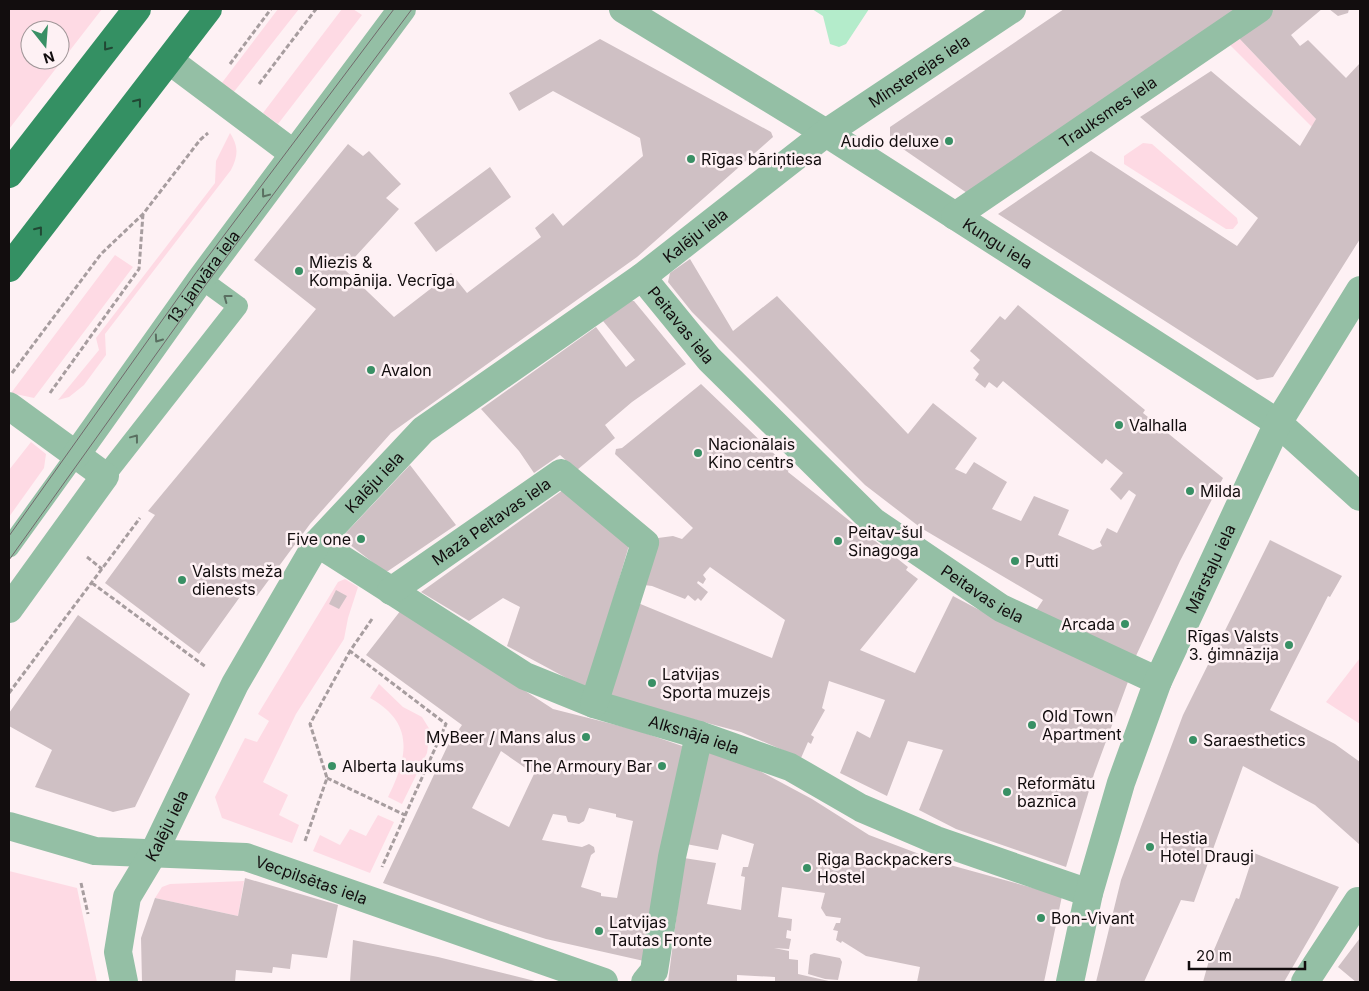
<svg xmlns="http://www.w3.org/2000/svg" width="1369" height="991" font-family="Inter,sans-serif">
	<rect width="100%" height="100%" fill="#fef1f4"/>
	<path fill="#fedae4" fill-rule="evenodd" d="M9 9H102L9 129ZM30 30H60V60H30Z
		M278 9H299L233 93 221 84Z
		M342 9H353L362 15 278 124 263 113Z
		M1236 35 1316 119 1312 127 1227 42Z
		M230 133C239 147 238 156 231 170L105 334 106 355 84 385 69 397 58 400 99 350 96 338 215 183 216 161Z
		M1143 143 1152 144 1237 218 1238 223 1233 229H1226L1124 164V156Z
		M115 255 133 267 34 398 11 393Z
		M31 442 46 454 44 468 9 517V470Z
		M345 579 358 587 348 618 344 639 296 714 263 782 288 795 279 815 299 825 292 843 222 818 215 797 245 738 257 742 269 721 258 714 338 582Z
		M1360 658V724L1326 702Z
		M379 684 403 707 422 717 430 730 427 753 402 804 388 797C408 757 415 723 370 698Z
		M378 815 394 822 370 873 313 851 320 835 340 845 350 829 366 836Z
		M9 871 77 888 97 982H9Z
		M244 881 238 916 155 898 162 887 170 884Z"/>
	<path fill="#b4eccb" d="M812 9H869L846 44 839 47 830 44 823 16Z"/>
	<path fill="#cfc0c4" fill-rule="evenodd" d="M1064 9H1242L967 193 890 140V127Z
		M1275 9H1322L1291 35 1300 46 1308 40 1346 78 1360 63V239L1273 377 1257 380 998 214 1091 151 1237 246 1258 218 1140 117 1211 71 1300 146 1316 119 1236 35Z
		M1329 9H1349L1348 13 1338 16Z
		M600 39 771 132 773 137 637 257 391 433 310 524 257 596 247 587 199 654 105 583 155 515 148 511 316 309 254 260 348 144 363 156 369 151 401 184 386 198 399 209 344 269 394 317 451 273 467 293 541 237 535 228 553 213 563 226 643 156 640 138 553 91 519 111 509 93Z
		M490 167 511 197 436 252 414 223Z
		M690 259 733 331 777 296 908 434 933 403 977 438 955 469 966 474 974 462 1007 482 992 509 1021 521 1034 496 1069 510 1058 535 1093 550 1102 546 1100 542 1107 528 1117 533 1136 495 1129 490 1121 500 1110 489 1123 473 1106 459 1102 464 1003 381 997 388 989 382 985 388 975 380 979 374 973 368 980 360 970 351 1000 316 1005 320 1018 305 1145 410 1143 413 1223 478 1180 561 1135 658 1035 612 1043 600 921 528 865 485 692 312 668 282 670 273Z
		M630 301H634L686 364 632 402 605 425 615 438 577 470 560 455 534 473 519 451 481 409 596 327 626 367 635 360 603 321Z
		M701 384 789 468 788 472 908 567 906 570 918 579 860 650 915 673 953 596 1002 622 1129 679 1094 774 1066 867 956 829 919 810 943 750 908 741 887 796 840 773 857 731 870 738 885 700 829 681 822 708 825 710 811 735 814 737 811 744 808 742 801 758 741 732 610 697 638 603 772 658 785 620 710 567 703 575 706 579 703 584 698 581 697 583 708 592 701 601 698 598 695 601 688 595 685 599 652 586 644 585 658 538 673 536 682 539 693 528 615 454 616 449 622 448Z
		M410 465 456 525 388 571H384L341 538Z
		M563 490 630 542 587 689 507 646 520 607 503 598 469 621 421 592Z
		M1270 540 1342 576 1330 597 1328 596 1270 710 1335 744 1360 762V845L1315 805 1243 766 1194 902 1181 900 1144 982H1096L1121 880 1183 715Z
		M336 590 347 596 339 609 329 604Z
		M401 610 553 709 636 730 685 747 644 961 546 939 489 921 383 883 448 745 462 725 366 655ZM501 751 534 774 509 827 472 808ZM589 808 616 814V817L633 821 617 898 601 896V893L581 887 591 855 595 852 594 847 589 844 582 847 542 840 553 814 566 816 568 822 579 824 584 821Z
		M78 615 190 694 135 807 113 812 35 787 52 750 9 726V713Z
		M708 749 756 769 812 799 869 835 943 863 1062 896 1044 982H917L920 967 866 956 842 941 841 943 836 940 838 931 833 930 836 923H840L841 918 826 916 821 908 825 893 782 887 778 917 792 919 791 931 787 930 786 938 791 939 789 949 774 948 789 951V959L798 960V974L833 982H775V977L737 975V982H668L684 858 716 863 707 904 741 910 745 877 741 876 743 867H748L754 844 722 834 718 850 686 844Z
		M1254 853 1339 887 1284 982H1203L1208 964 1236 898 1239 899Z
		M245 878 338 905 327 958 292 954 290 969 273 967 272 973 236 970 235 982H142L141 938 155 898 238 916Z
		M1360 938V982H1356L1338 967Z
		M353 940 438 957 539 982H350Z
		M814 953 840 958 842 962 838 980 825 979 808 974 810 955Z"/>
	<g fill="none" stroke-linecap="round" stroke-linejoin="round">
		<path stroke="#a79d9f" stroke-width="3" stroke-dasharray="5 2.5" stroke-linecap="butt" d="M230 64 271 9
			M259 84 316 9
			M12 373 101 254 143 214 200 140 208 133
			M50 393 139 269 143 214
			M87 557 102 569
			M92 583 206 667
			M372 619 350 651 446 724 382 867
			M9 693 140 518
			M327 778 405 815
			M305 841 327 778 310 724 350 651
			M81 883 88 914"/>
		<path stroke="#94bfa5" stroke-width="20" d="M105 476 238 306 201 279
			M9 548 76 455"/>
		<g stroke="#94bfa5" stroke-width="28">
			<path id="s1" d="M623 9 826 133 1278 423 1360 497"/>
			<path d="M170 61 294 154"/>
			<path id="s2" d="M955 216 1259 9"/>
			<path id="s3" d="M642 277 709 359 873 521 1001 608 1158 681"/>
			<path d="M9 406 105 476 9 609"/>
			<path id="s4" d="M76 455 201 279 402 9"/>
			<path id="s5" d="M317 543 525 676 594 704 699 735 790 767 861 808 936 840 1089 893"/>
			<path id="s6" d="M391 591 561 473 645 543 594 704"/>
			<path id="s7" d="M9 826 95 851 246 857 604 982"/>
			<path id="s8" d="M124 982 118 952 127 897 154 852 235 684 317 543 423 430 642 277 826 133 1012 9"/>
			<path d="M645 982 654 971 672 857 699 735"/>
			<path id="s9" d="M1070 982 1089 893 1121 783 1158 681 1278 423 1360 290"/>
			<path d="M1305 982 1358 901"/>
		</g>
		<path stroke="#349063" stroke-width="28" d="M9 174 137 9
			M9 268 208 9"/>
		<path stroke="#71696b" stroke-width="1" d="M9 536 195 274 394 9
			M9 560 207 283 412 9"/>
	</g>
	<defs><path id="oneway-chevron" d="M-2-3.5L2.5 0L-2 3.5" fill="none" stroke-width="1.6" stroke-linecap="round" stroke-linejoin="round" transform="scale(1.25)"/></defs>
	<g stroke="#214834">
		<use href="#oneway-chevron" transform="translate(107 47) rotate(128)"/>
		<use href="#oneway-chevron" transform="translate(138 102) rotate(-52)"/>
		<use href="#oneway-chevron" transform="translate(39 230) rotate(-52)"/>
	</g>
	<g stroke="#5a6f61">
		<use href="#oneway-chevron" transform="translate(265 194) rotate(127)"/>
		<use href="#oneway-chevron" transform="translate(227 298) rotate(-143)"/>
		<use href="#oneway-chevron" transform="translate(158 339) rotate(125)"/>
		<use href="#oneway-chevron" transform="translate(135 438) rotate(-53)"/>
	</g>
	<g fill="#399065" stroke="#fef1f4" stroke-width="2">
		<circle cx="949" cy="141" r="5"/>
		<circle cx="691" cy="159" r="5"/>
		<circle cx="299" cy="271" r="5"/>
		<circle cx="371" cy="370" r="5"/>
		<circle cx="1119" cy="425" r="5"/>
		<circle cx="698" cy="453" r="5"/>
		<circle cx="1190" cy="491" r="5"/>
		<circle cx="361" cy="539" r="5"/>
		<circle cx="838" cy="541" r="5"/>
		<circle cx="1015" cy="561" r="5"/>
		<circle cx="182" cy="580" r="5"/>
		<circle cx="1125" cy="624" r="5"/>
		<circle cx="1289" cy="645" r="5"/>
		<circle cx="652" cy="683" r="5"/>
		<circle cx="1032" cy="725" r="5"/>
		<circle cx="586" cy="737" r="5"/>
		<circle cx="1193" cy="740" r="5"/>
		<circle cx="332" cy="766" r="5"/>
		<circle cx="662" cy="766" r="5"/>
		<circle cx="1007" cy="792" r="5"/>
		<circle cx="1150" cy="847" r="5"/>
		<circle cx="807" cy="868" r="5"/>
		<circle cx="1041" cy="918" r="5"/>
		<circle cx="599" cy="931" r="5"/>
	</g>
	<g text-anchor="middle" stroke-width="5" stroke-linejoin="round" paint-order="stroke">
		<g font-size="16" fill="#120d0e" stroke="#fef1f4">
			<text dy="6" stroke="none"><textPath href="#s8" startOffset="1256">Minsterejas iela</textPath></text>
			<text dy="6" stroke="none"><textPath href="#s2" startOffset="185">Trauksmes iela</textPath></text>
			<text dy="6" stroke="none"><textPath href="#s8" startOffset="978">Kalēju iela</textPath></text>
			<text dy="6" stroke="none"><textPath href="#s1" startOffset="442">Kungu iela</textPath></text>
			<text dy="6" stroke="none"><textPath href="#s4" startOffset="219">13. janvāra iela</textPath></text>
			<text dy="6" stroke="none"><textPath href="#s3" startOffset="62">Peitavas iela</textPath></text>
			<text dy="6" stroke="none"><textPath href="#s8" startOffset="572">Kalēju iela</textPath></text>
			<text dy="6" stroke="none"><textPath href="#s6" startOffset="122">Mazā Peitavas iela</textPath></text>
			<text dy="6" stroke="none"><textPath href="#s9" startOffset="438">Mārstaļu iela</textPath></text>
			<text dy="6" stroke="none"><textPath href="#s3" startOffset="468">Peitavas iela</textPath></text>
			<text dy="6" stroke="none"><textPath href="#s5" startOffset="426">Alksnāja iela</textPath></text>
			<text dy="6" stroke="none"><textPath href="#s8" startOffset="168">Kalēju iela</textPath></text>
			<text dy="6" stroke="none"><textPath href="#s7" startOffset="310">Vecpilsētas iela</textPath></text>
		</g>
		<g font-size="16" fill="#120d0e" stroke="#fef1f4" text-anchor="start">
			<text x="939" y="147" text-anchor="end">Audio deluxe</text>
			<text x="701" y="165">Rīgas bāriņtiesa</text>
			<text x="309" y="268">Miezis &amp;<tspan x="309" dy="18">Kompānija. Vecrīga</tspan></text>
			<text x="381" y="376">Avalon</text>
			<text x="1129" y="431">Valhalla</text>
			<text x="708" y="450">Nacionālais<tspan x="708" dy="18">Kino centrs</tspan></text>
			<text x="1200" y="497">Milda</text>
			<text x="848" y="538">Peitav-šul<tspan x="848" dy="18">Sinagoga</tspan></text>
			<text x="351" y="545" text-anchor="end">Five one</text>
			<text x="1025" y="567">Putti</text>
			<text x="192" y="577">Valsts meža<tspan x="192" dy="18">dienests</tspan></text>
			<text x="1115" y="630" text-anchor="end">Arcada</text>
			<text x="1279" y="642" text-anchor="end">Rīgas Valsts<tspan x="1279" dy="18">3. ģimnāzija</tspan></text>
			<text x="662" y="680">Latvijas<tspan x="662" dy="18">Sporta muzejs</tspan></text>
			<text x="1042" y="722">Old Town<tspan x="1042" dy="18">Apartment</tspan></text>
			<text x="576" y="743" text-anchor="end">MyBeer / Mans alus</text>
			<text x="1203" y="746">Saraesthetics</text>
			<text x="342" y="772">Alberta laukums</text>
			<text x="652" y="772" text-anchor="end">The Armoury Bar</text>
			<text x="1017" y="789">Reformātu<tspan x="1017" dy="18">baznīca</tspan></text>
			<text x="1160" y="844">Hestia<tspan x="1160" dy="18">Hotel Draugi</tspan></text>
			<text x="817" y="865">Riga Backpackers<tspan x="817" dy="18">Hostel</tspan></text>
			<text x="1051" y="924">Bon-Vivant</text>
			<text x="609" y="928">Latvijas<tspan x="609" dy="18">Tautas Fronte</tspan></text>
		</g>
	</g>
	<rect width="1369" height="991" fill="none" stroke="#120d0e" stroke-width="20"/>
	<g transform="translate(45 45) rotate(163)"><circle r="24" fill="#fef1f4" stroke="#a09698"/>
	<path d="M0-4L9 19L0 12L-9 19Z" fill="#399065"/>
	<text y="-8" font-size="14" font-weight="bold" text-anchor="middle" fill="#120d0e">N</text>
	</g>
	<path d="M1189 961v8h116v-8" fill="none" stroke="#120d0e" stroke-width="2.5"/>
	<text x="1196" y="961" font-size="15" fill="#120d0e" stroke="#fef1f4" stroke-width="4" paint-order="stroke">20 m</text>
</svg>
